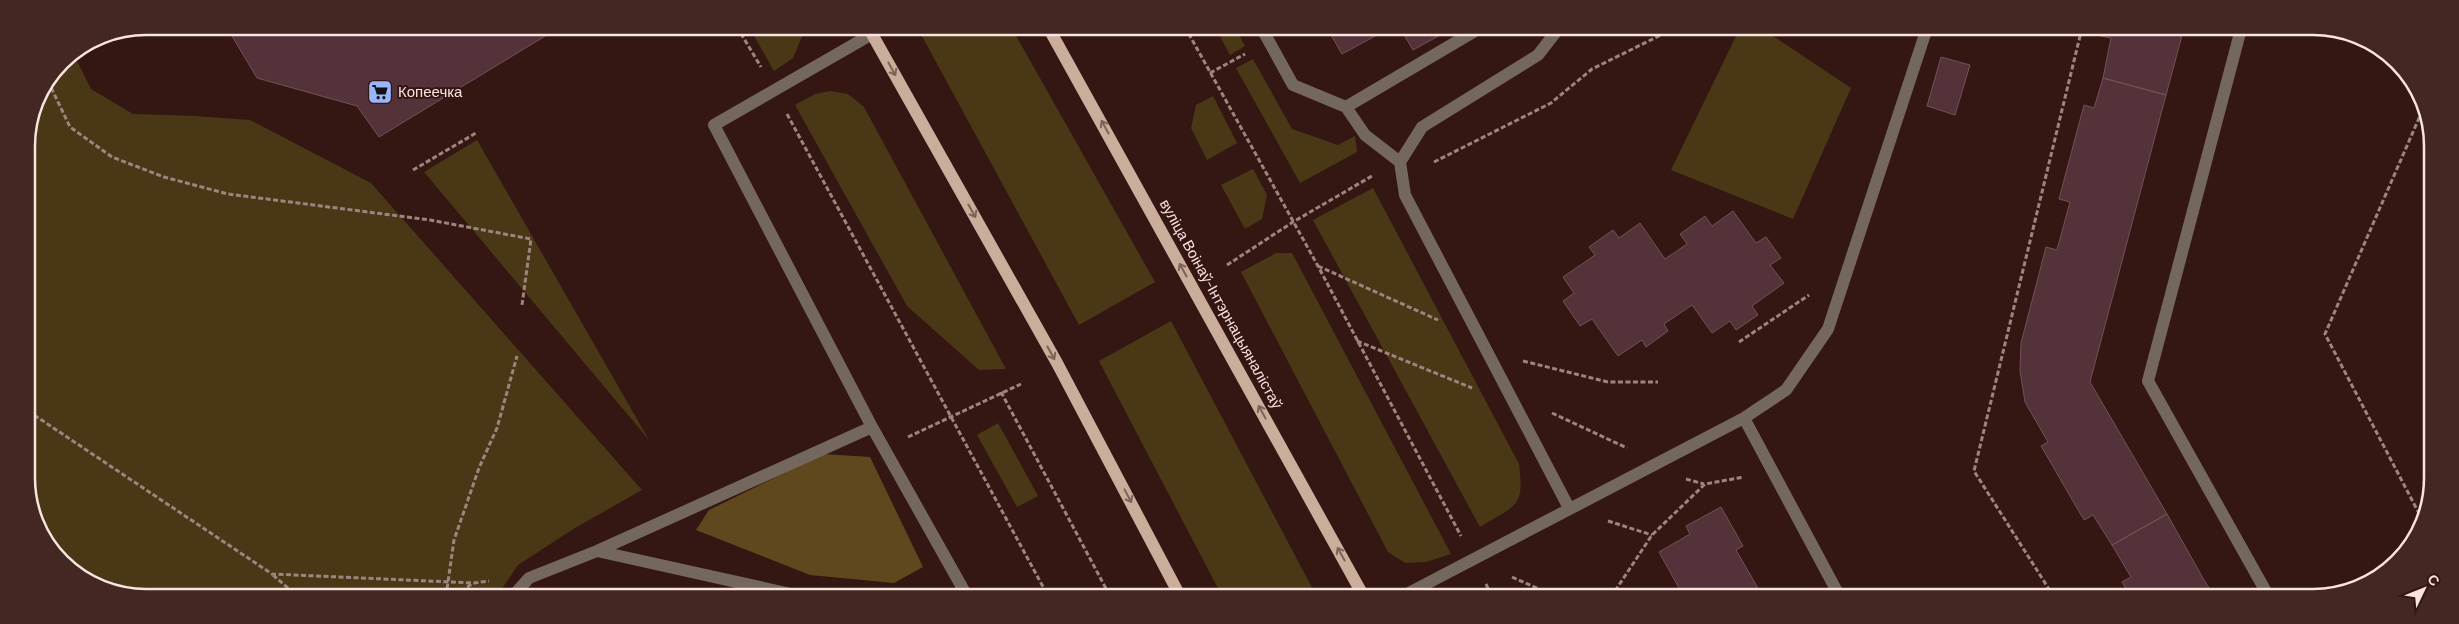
<svg xmlns="http://www.w3.org/2000/svg" width="2459" height="624" font-family="Barlow,sans-serif">
	<rect width="100%" height="100%" fill="#341712"/>
	<path fill="#4a3716" d="M749 27H806L793 58 774 71Z
		M917 27H1011L1155 282 1079 325Z
		M1215 27H1235L1245 46 1230 55Z
		M1740 28H1761L1851 88 1793 219 1671 170Z
		M73 53 91 89 133 114 195 116 250 120 371 183 642 490 575 528 518 565 497 596 122 595 61 563 29 502 26 138 35 100 61 61Z
		M1253 59 1292 129 1338 145 1355 136 1357 152 1300 183 1236 68Z
		M830 91 848 94 864 107 1006 369 979 370 907 306 795 105 815 94Z
		M1213 96 1237 143 1207 160 1191 128 1196 105Z
		M477 140 649 440 424 172Z
		M1253 169 1267 195 1262 219 1245 229 1221 185Z
		M1373 188 1519 464C1525 509 1515 505 1480 527L1313 220Z
		M1276 253H1292L1451 554 1426 562 1405 563 1388 552 1241 272Z
		M1171 321 1317 597 1222 596 1099 361Z
		M998 423 1038 496 1017 507 977 435Z"/>
	<path fill="#60481e" d="M823 454 870 457 923 567 894 583 810 575 696 530 709 510Z"/>
	<path fill="#533239" stroke="#745057" d="M226 26 560 27 379 137 357 106 257 78Z
		M1327 28H1390L1342 54Z
		M1400 28H1453L1413 50Z
		M2103 28H2184L2166 95 2103 78 2111 38 2101 36Z
		M1941 57 1970 65 1955 115 1927 106Z
		M2103 78 2166 95 2090 382 2167 514 2112 545 2093 515 2084 520 2041 446 2048 442 2025 402 2020 371 2021 343 2046 247 2057 250 2070 202 2059 199 2084 105 2094 108Z
		M1733 211 1756 243 1766 237 1781 258 1770 265 1784 283 1752 306 1758 315 1736 330 1730 321 1712 333 1692 305 1664 324 1668 331 1646 347 1642 340 1618 356 1592 319 1580 326 1563 301 1574 293 1563 277 1595 255 1589 247 1613 230 1619 238 1640 223 1665 259 1687 244 1680 234 1705 216 1712 226Z
		M1721 507 1743 546 1736 550 1763 597H1684L1659 552 1690 534 1686 526Z
		M2167 514 2204 580 2215 597H2131L2122 582 2131 577 2112 545Z"/>
	<g fill="none" stroke-linecap="round" stroke-linejoin="round">
		<path stroke="#9d847f" stroke-width="3" stroke-dasharray="5 2.5" stroke-linecap="butt" d="M737 27 761 67
			M1185 27 1318 266 1461 536
			M1210 73 1245 54
			M48 81 70 127 112 157 164 177 228 194 430 220 531 239 522 305
			M787 114 1048 596
			M1434 162 1551 103 1592 69 1675 28
			M413 170 476 133
			M1227 265 1293 222 1372 176
			M1318 266 1438 320
			M1357 341 1472 388
			M1739 342 1809 295
			M1523 361 1608 382H1658
			M1001 392 1110 596
			M28 411 272 574 474 583 489 581
			M1552 413 1627 448
			M908 437 1021 384
			M1686 479 1704 484
			M1608 521 1652 535
			M2423 521 2325 334 2423 109
			M273 575 297 596
			M1512 577 1557 597
			M1486 584 1492 597
			M446 596 454 540 479 468 497 428 517 356
			M455 596 473 583
			M1611 597 1652 535 1705 484 1744 477
			M2054 597 1974 471 2082 28"/>
		<path stroke="#74675e" stroke-width="12" d="M1261 27 1293 85 1346 107 1365 135 1400 162
			M1559 28 1538 55 1422 127 1400 162 1405 195 1569 508
			M2241 29 2148 381 2269 597
			M872 34 714 125 872 427 967 596
			M1346 107 1480 28
			M1744 418 1840 597
			M597 551 800 596
			M513 596 529 578 597 551 872 427
			M1401 597 1744 418 1786 390 1828 329 1927 28"/>
		<path stroke="#caad9b" stroke-width="12" d="M868 27 1057 363 1180 596
			M1048 27 1364 597"/>
	</g>
	<defs><path id="oneway-shaft" d="M-6 0H5M1.5-3L5.5 0L1.5 3" fill="none" stroke-width="1.6" stroke-linecap="round" stroke-linejoin="round" transform="scale(1.25)"/></defs>
	<g stroke="#7f6256">
		<use href="#oneway-shaft" transform="translate(892 69) rotate(61)"/>
		<use href="#oneway-shaft" transform="translate(1105 127) rotate(-119)"/>
		<use href="#oneway-shaft" transform="translate(972 211) rotate(61)"/>
		<use href="#oneway-shaft" transform="translate(1183 270) rotate(-119)"/>
		<use href="#oneway-shaft" transform="translate(1051 353) rotate(61)"/>
		<use href="#oneway-shaft" transform="translate(1262 412) rotate(-119)"/>
		<use href="#oneway-shaft" transform="translate(1128 496) rotate(62)"/>
		<use href="#oneway-shaft" transform="translate(1341 554) rotate(-119)"/>
	</g>
	<defs>
		<symbol id="supermarket-square" viewBox="-11 -11 22 22"><rect x="-9" y="-9" width="18" height="18" rx="4" fill="#99b5fd" stroke="#341712"/><path d="M-6-5.5h2.5l.6 2H6L4.5 2H-2.5L-4.4-4H-6ZM-1.5 3.2a1.3 1.3 0 1 0 .1 0ZM3 3.2a1.3 1.3 0 1 0 .1 0Z" fill="#111"/></symbol>
	</defs>
	<g fill-rule="evenodd">
		<use href="#supermarket-square" x="366" y="78" width="28" height="28"/>
	</g>
	<g text-anchor="middle" stroke-width="4" stroke-linejoin="round" paint-order="stroke">
		<g font-size="15" fill="#fae4e0" stroke="#341712" text-anchor="start">
			<text x="398" y="97">Копеечка</text>
		</g>
		<g font-size="15" fill="#fae4e0" stroke="#341712">
			<text transform="translate(1221 304) rotate(61)" y="5">вуліца Воінаў-Інтэрнацыяналістаў</text>
		</g>
	</g>
	<path d="M0 0H2459V624H0ZM146 35H2313A111 111 0 0 1 2424 146V478A111 111 0 0 1 2313 589H146A111 111 0 0 1 35 478V146A111 111 0 0 1 146 35Z" fill="#442722" fill-rule="evenodd"/>
	<path fill="none" stroke="#fae4e0" stroke-width="2.5" d="M146 35H2313A111 111 0 0 1 2424 146V478A111 111 0 0 1 2313 589H146A111 111 0 0 1 35 478V146A111 111 0 0 1 146 35Z"/>
	<g transform="translate(2424 589) rotate(47)" stroke="#341712" stroke-width="4" paint-order="stroke">
	<path d="M0-4L9 19L0 12L-9 19Z" fill="#fae4e0"/>
	<text y="-8" font-size="14" font-weight="bold" text-anchor="middle" fill="#fae4e0">С</text>
	</g>
</svg>
